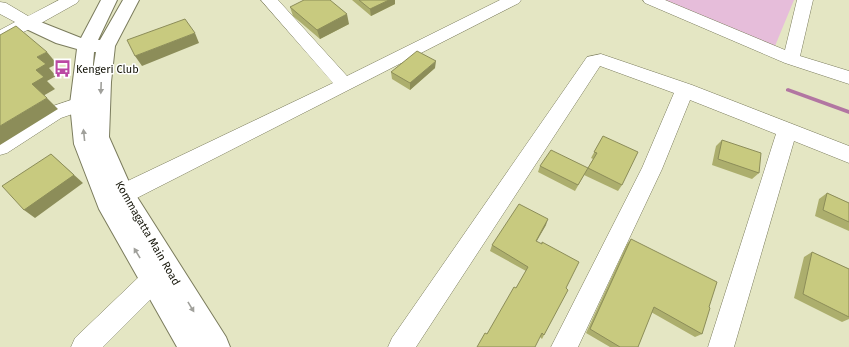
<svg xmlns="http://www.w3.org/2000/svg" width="849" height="347" font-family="'Fira Sans',sans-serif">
	<rect width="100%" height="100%" fill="#e4e6c3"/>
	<path fill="#e6bdda" d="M663 0H794L775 46Z"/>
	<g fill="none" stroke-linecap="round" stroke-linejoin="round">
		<path fill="#b276a2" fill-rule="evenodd" d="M788 88 849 110V114L786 91V89Z"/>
		<defs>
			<path id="minor" d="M59 0H79L77 3 34 27 0 43V30L15 22 0 14V2L6 3 28 16Z
				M261 0H278L347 76 500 0H521L519 3 131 201 123 203 115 201 112 194 115 187 333 83Z
				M643 0H665L785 50 797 0H813L800 56 849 71V84L785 63 645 3Z
				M601 54 692 85 849 146V163L794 141 734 347H708L776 134 690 100 662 169 578 347H551L642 168 674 93 600 66 416 347H388L392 338 587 57Z
				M80 97 87 99 89 104 87 109 61 118 7 153 0 155V137L47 108Z
				M153 268 162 272 165 280 162 288 103 347H71L75 338 144 272Z"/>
			<path id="major" d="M101 0H117L98 40H100L123 0H139L115 46 111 82 109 137 132 189 226 337 230 347H177L99 209 74 144 70 104 77 49 56 43 22 27 19 23 22 19 28 17 81 38ZM94 52H96L92 76Z"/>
		</defs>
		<use href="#minor" stroke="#7b7c5d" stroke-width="1"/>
		<use href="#major" stroke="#7b7c5d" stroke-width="2"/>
		<use href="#minor" fill="#fff" fill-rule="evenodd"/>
		<use href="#major" fill="#fff" fill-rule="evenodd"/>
	</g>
	<path fill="#acae6d" d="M352 0H395V4L371 16Z
		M290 7 349 24 320 39 293 16Z
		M435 68 410 90 392 79 391 72Z
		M603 136 622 185 618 191 584 175 575 191 538 172 540 166 588 168 593 159 591 158Z
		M722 140 759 173 752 179 712 165 716 146Z
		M827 193 849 203V231L815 216 819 199Z
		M546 225 536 241 566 288 544 335 542 339 540 337 487 334 516 288 526 271 490 251 492 245Z
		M631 239 709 307 702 334 695 337 651 312 638 347H610L586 333 627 244Z
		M812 252 849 269V319L842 322 794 298 804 257Z"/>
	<path fill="#8c8d59" d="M389 0H395V4L371 16 370 9Z
		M347 14 349 24 320 39 317 30Z
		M195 33 199 43 142 66 135 56Z
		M47 52 57 64 49 68 56 76 47 81 55 89 43 96 32 84 37 57Z
		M436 61 435 68 410 90V83Z
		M47 98 58 109 0 145V126Z
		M51 154 83 183 35 218 24 210Z
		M548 219 546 225 534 246 536 241Z"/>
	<path fill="#c8ca7f" stroke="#8c8d59" d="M304 0H330L347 14 317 30 290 7Z
		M359 0H389L370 9Z
		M185 19 195 33 135 56 127 40Z
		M16 26 47 52 37 57 46 64 36 70 44 77 32 84 47 98 0 126V35Z
		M417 51 436 61 410 83 391 72Z
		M603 136 638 152 622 185 588 168 597 153 594 152Z
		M722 140 761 153 759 173 718 159Z
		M551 150 588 168 578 185 540 166Z
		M51 154 74 175 24 210 2 186Z
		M827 193 849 203V222L823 210Z
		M519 204 548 219 536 241 542 244V242L579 262 566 288 568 290 544 335 542 333 535 347H477L485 333 487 334 514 287 516 288 528 267 492 245Z
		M631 239 717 282 709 307 710 308 702 334 654 307 638 347H620L590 329Z
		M812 252 849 269V317L803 294Z"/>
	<defs><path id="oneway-solid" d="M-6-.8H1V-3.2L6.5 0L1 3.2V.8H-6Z"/></defs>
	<g fill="#a0a09b">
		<use href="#oneway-solid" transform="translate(101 88) rotate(92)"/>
		<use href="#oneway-solid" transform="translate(84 135) rotate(-96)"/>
		<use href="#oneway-solid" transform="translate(137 253) rotate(-121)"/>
		<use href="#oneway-solid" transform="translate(191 307) rotate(59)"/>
	</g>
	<defs>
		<symbol id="bus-bare" viewBox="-9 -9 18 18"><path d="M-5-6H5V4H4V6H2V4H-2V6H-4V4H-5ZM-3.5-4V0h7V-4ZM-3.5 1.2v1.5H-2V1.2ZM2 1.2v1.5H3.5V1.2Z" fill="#bb49a3" stroke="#fff" stroke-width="2.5" paint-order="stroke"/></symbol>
	</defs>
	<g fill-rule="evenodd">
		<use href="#bus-bare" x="50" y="56" width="25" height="25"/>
	</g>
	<g text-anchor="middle" stroke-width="3" stroke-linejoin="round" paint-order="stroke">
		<g font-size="11" fill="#121206" stroke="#fff" text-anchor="start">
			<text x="76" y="73">Kengeri Club</text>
		</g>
		<g font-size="11" fill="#121206" stroke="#fff">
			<text transform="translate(148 233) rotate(60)" y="4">Kommagatta Main Road</text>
		</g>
	</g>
</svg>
